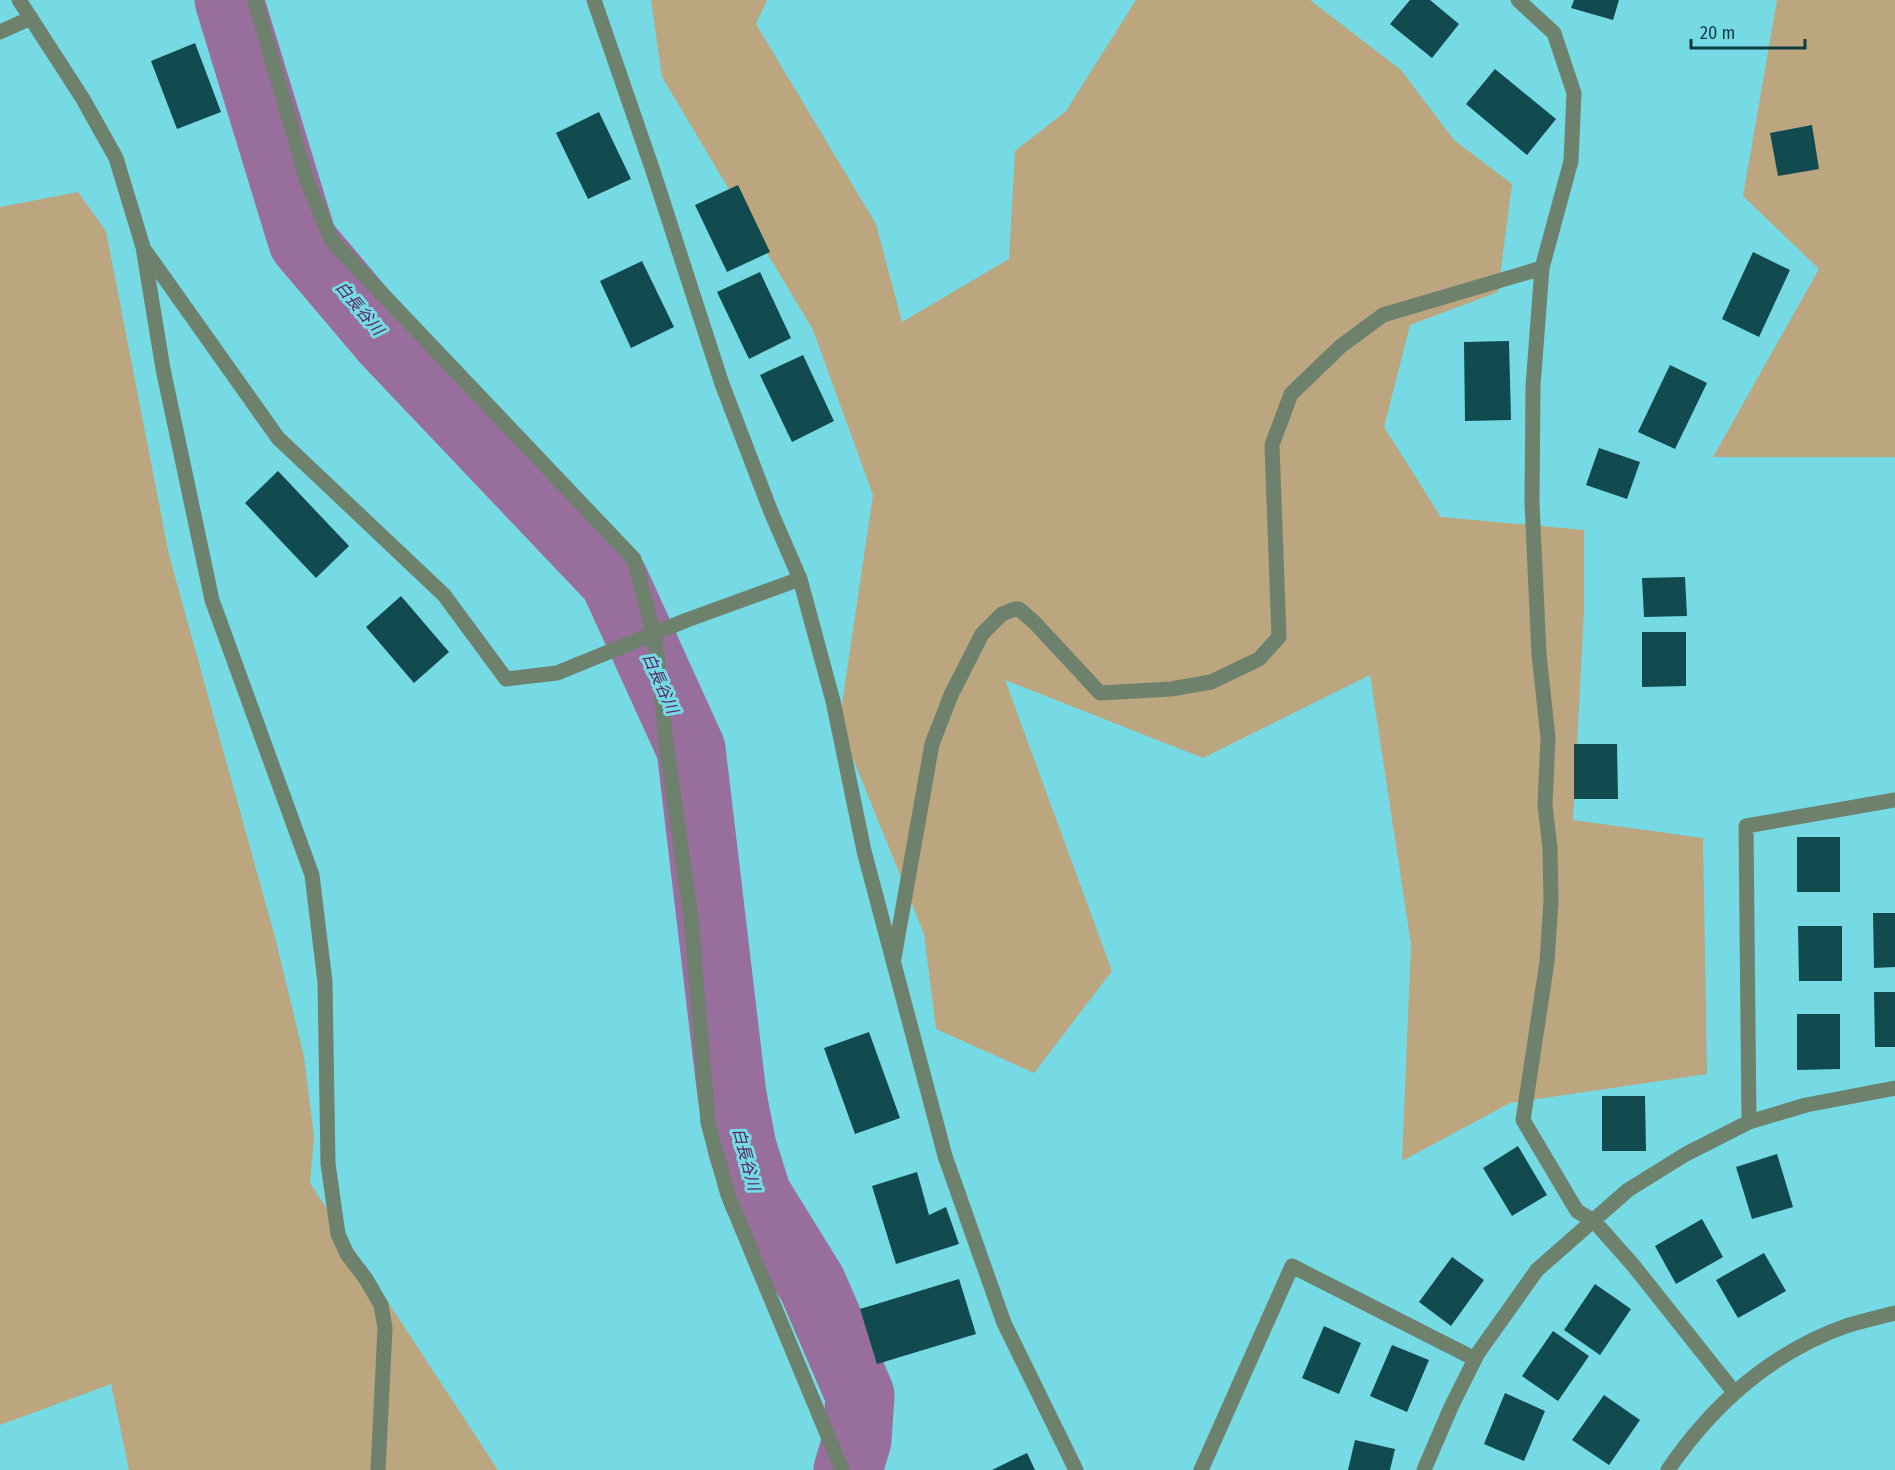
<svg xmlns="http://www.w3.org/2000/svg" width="1895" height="1470" font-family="'Fira Sans Condensed','Noto Sans JP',sans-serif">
	<rect width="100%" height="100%" fill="#75dae4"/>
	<path fill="#bba67f" d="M651 0H767L756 24 876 224 902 322 1009 259 1015 151 1066 111 1136 0H1310L1401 70 1454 140 1512 184 1498 292 1410 325 1384 427 1441 517 1584 530V612L1573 820 1703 838 1707 1074 1510 1103 1402 1161 1411 944 1370 675 1203 758 1005 680 1112 971 1034 1073 936 1029 924 934 839 724 873 495 813 330 662 77Z
		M1777 0H1895V457H1713L1819 269 1743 196Z
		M78 192 106 231 169 555 276 941 304 1057 314 1137 310 1183 498 1470H129L111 1384 0 1425V207Z"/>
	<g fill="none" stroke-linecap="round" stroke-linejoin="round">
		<path stroke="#986e9c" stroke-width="69" d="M229 0 303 242 386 340 614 580 691 749 732 1095 742 1147 757 1195 812 1284 860 1395 857 1440 848 1470"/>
	</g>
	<path fill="#114a4f" d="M1410 0H1430L1459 24 1432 58 1390 24Z
		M1574 0H1619L1613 20 1571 8Z
		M195 43 221 112 177 129 151 61Z
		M1495 69 1556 119 1527 155 1466 104Z
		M599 112 631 179 588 199 556 133Z
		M1812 125 1819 169 1778 176 1770 133Z
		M738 185 770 252 727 272 695 205Z
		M1753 252 1790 270 1759 337 1722 319Z
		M642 261 674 327 631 348 600 281Z
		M760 272 791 338 749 359 717 292Z
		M1509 341 1511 420 1465 421 1464 342Z
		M803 355 834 421 792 442 760 375Z
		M1670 365 1707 383 1675 449 1638 432Z
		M1599 448 1640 462 1627 499 1586 485Z
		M278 471 349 546 316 578 245 503Z
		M1685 577 1687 616 1644 617 1642 578Z
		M401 596 449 652 414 683 366 627Z
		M1642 632H1686V686L1642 687Z
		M1574 744H1617L1618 799H1574Z
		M1797 837H1840V892H1797Z
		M1873 913H1895V967L1874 968Z
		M1798 926H1842V981H1799Z
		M1874 992H1895V1047H1875Z
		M1797 1014H1840V1069L1797 1070Z
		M869 1032 900 1118 855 1134 824 1048Z
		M1602 1096H1645L1646 1151H1602Z
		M1518 1146 1547 1195 1512 1216 1483 1168Z
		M1777 1154 1793 1207 1752 1219 1736 1167Z
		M917 1172 929 1215 946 1207 959 1244 896 1264 872 1186Z
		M1702 1219 1723 1257 1676 1284 1655 1246Z
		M1764 1253 1786 1291 1738 1318 1716 1280Z
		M1452 1257 1484 1280 1451 1326 1419 1302Z
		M959 1279 976 1334 877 1364 860 1309Z
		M1595 1284 1631 1309 1600 1355 1564 1330Z
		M1324 1326 1361 1343 1339 1394 1302 1378Z
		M1553 1331 1589 1356 1558 1401 1522 1376Z
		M1392 1345 1429 1360 1407 1412 1370 1396Z
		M1505 1393 1545 1411 1524 1461 1484 1444Z
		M1604 1395 1640 1420 1609 1465 1572 1440Z
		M1355 1440 1395 1449 1390 1470H1348Z
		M1027 1453 1035 1470H992Z"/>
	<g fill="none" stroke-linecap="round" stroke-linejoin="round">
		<path stroke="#6d816c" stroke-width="15" d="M19 0 83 99 116 158 143 247 163 369 212 600 312 875 325 982 328 1164 338 1234 347 1254 366 1279 381 1305 385 1328 378 1470
			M255 0 307 181 332 241 634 559 654 635 660 676 666 743 691 917 708 1123 728 1195 842 1470
			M594 0 653 171 722 384 771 512 800 579 833 701 864 851 945 1156 1004 1323 1076 1470
			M1518 0 1554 33 1574 93 1571 161 1542 268 1533 386 1532 503 1539 654 1548 738 1545 805 1550 848 1551 901 1547 962 1523 1120 1577 1211 1594 1221 1633 1265 1734 1392
			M0 32 31 18
			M146 252 278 438 444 595 506 679 557 673 687 620 800 579
			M894 958 932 744 951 695 982 634 1002 614 1015 609H1019L1034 622 1100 693 1171 689 1211 682 1259 659 1279 637 1272 445 1291 394 1341 346 1383 315 1542 268
			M1749 1122 1746 826 1895 800
			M1201 1470 1292 1266 1475 1359
			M1424 1470 1451 1407 1478 1353 1537 1270 1628 1190 1686 1154 1749 1122 1806 1105 1895 1088
			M1668 1470C1712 1405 1772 1352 1846 1326 1862 1321 1879 1317 1895 1313"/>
	</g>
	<g text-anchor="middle" stroke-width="6" stroke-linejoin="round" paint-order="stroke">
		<g font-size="16" font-style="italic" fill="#5a245f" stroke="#75dae4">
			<text transform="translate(360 308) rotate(50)" y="6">白長谷川</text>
			<text transform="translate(661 683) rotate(66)" y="6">白長谷川</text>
			<text transform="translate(747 1159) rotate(75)" y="6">白長谷川</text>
		</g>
	</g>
	<path d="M1691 39v9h114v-9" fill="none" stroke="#0f3c40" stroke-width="3"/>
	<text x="1700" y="39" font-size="18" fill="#0f3c40" stroke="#75dae4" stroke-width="4.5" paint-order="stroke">20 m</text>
</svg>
